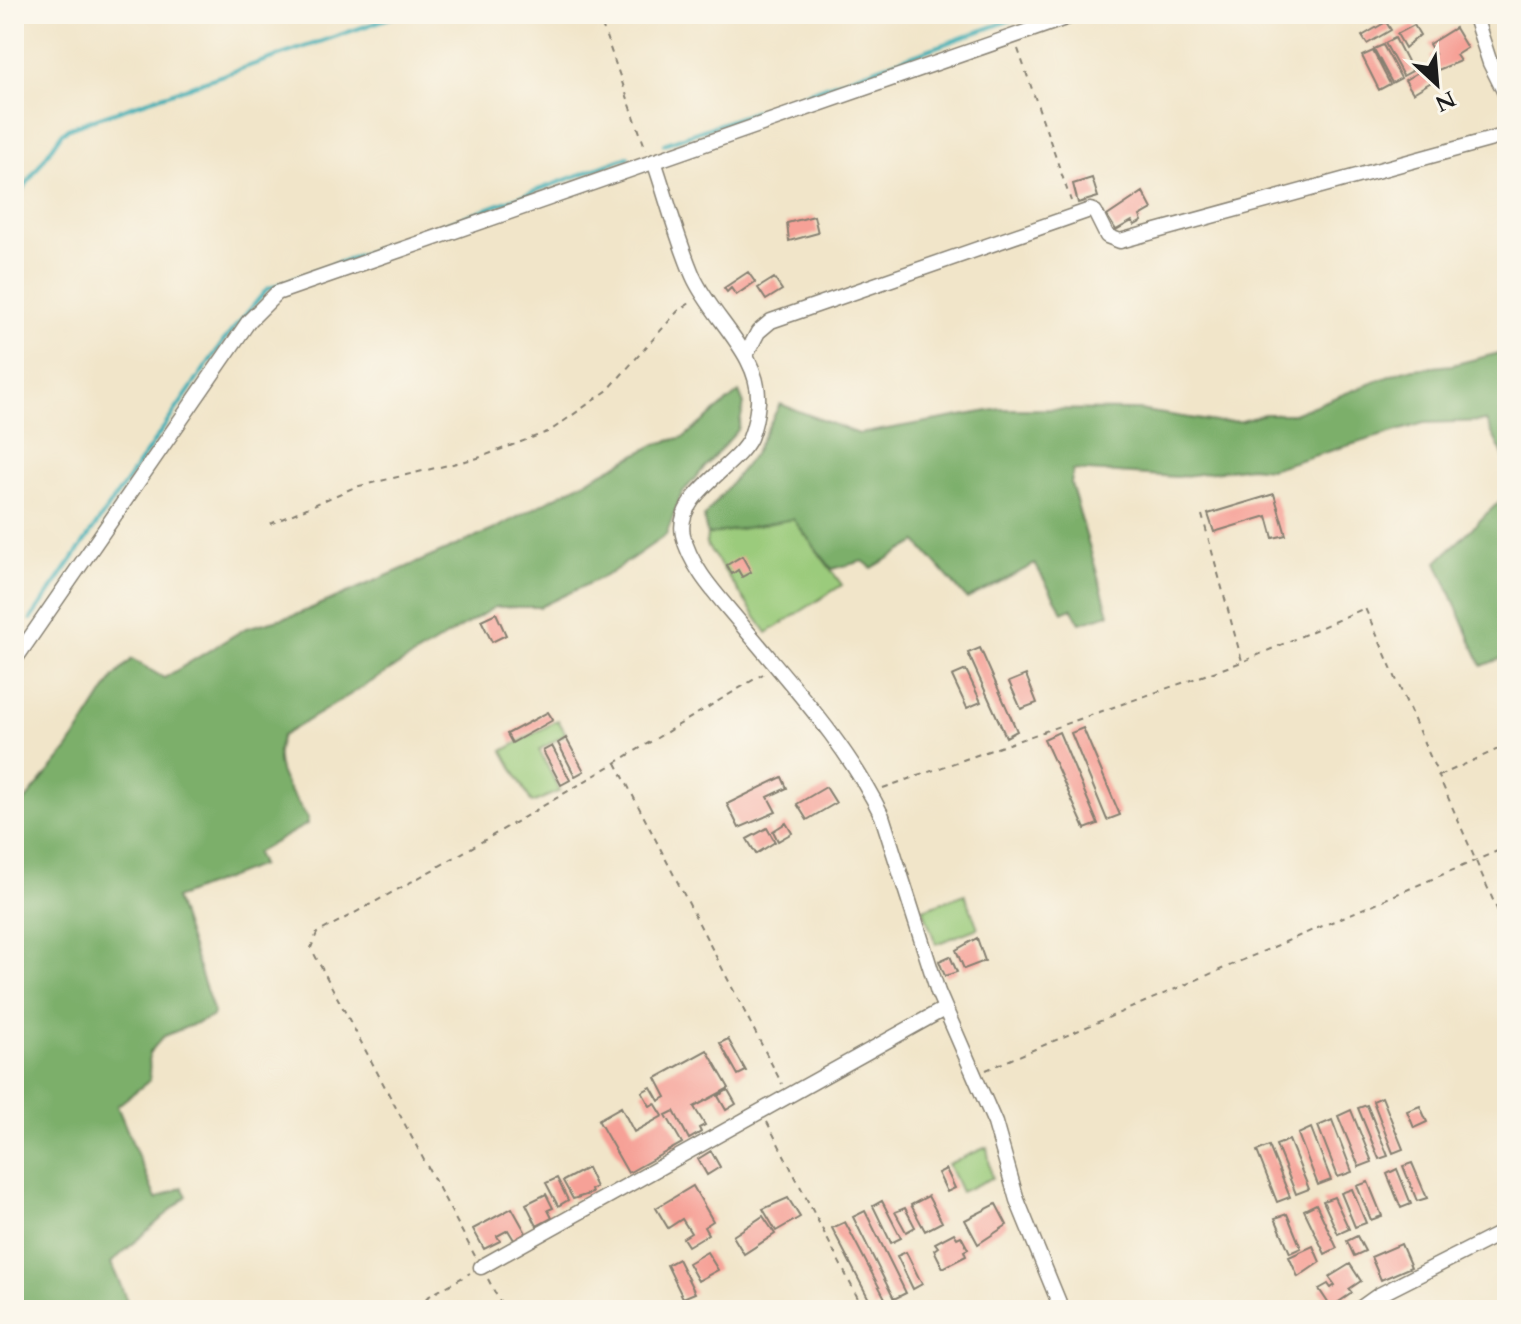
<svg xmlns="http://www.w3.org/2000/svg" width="1521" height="1324" font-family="Cardo,serif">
	<rect width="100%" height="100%" fill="#fbf7ec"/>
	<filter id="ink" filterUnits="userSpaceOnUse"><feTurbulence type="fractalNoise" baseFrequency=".0125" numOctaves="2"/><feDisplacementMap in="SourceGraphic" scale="16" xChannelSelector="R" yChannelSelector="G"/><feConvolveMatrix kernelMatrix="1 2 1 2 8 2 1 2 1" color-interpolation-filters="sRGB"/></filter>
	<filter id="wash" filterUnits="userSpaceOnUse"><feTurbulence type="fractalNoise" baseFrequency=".006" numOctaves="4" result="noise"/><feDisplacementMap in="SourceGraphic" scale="32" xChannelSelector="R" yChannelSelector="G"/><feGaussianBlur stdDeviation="1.8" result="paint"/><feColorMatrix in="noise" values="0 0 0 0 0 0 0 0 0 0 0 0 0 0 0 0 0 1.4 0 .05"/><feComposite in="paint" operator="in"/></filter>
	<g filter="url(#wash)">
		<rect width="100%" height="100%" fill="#f1e5c9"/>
		<path fill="#9bcb7b" stroke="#5c744c" stroke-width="2" d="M793 518 842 585 767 633 706 544 707 535Z
			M558 720 566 734 539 750 560 791 532 803 503 751Z
			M965 894 978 928 936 944 923 909Z
			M987 1147 992 1178 961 1192 948 1164Z"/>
		<path fill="#7caf6b" stroke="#4c6644" stroke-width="2" d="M1507 351V463L1486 421 1424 423 1270 469 1250 467 1177 477 1073 470 1071 484 1109 614 1080 623 1071 608 1063 612 1035 564 967 599 917 542 872 568 863 561 832 569 793 519 707 535 704 517 754 454 780 404 859 434 1000 409 1138 410 1216 422 1242 421 1264 414H1293L1405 370 1452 365Z
			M739 392 744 404 738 430 682 493 666 535 611 573 540 607H495L282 736C268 769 291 791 308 818L307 824 256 853 261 865 175 898 214 1013 212 1017 164 1036 149 1053 150 1080 117 1106 156 1199 182 1187 187 1196 111 1263 131 1310H14V814L68 749 114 677 132 659 164 678 246 628 298 614 495 529 656 444 684 437Z
			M1507 494V656L1482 666 1437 562Z"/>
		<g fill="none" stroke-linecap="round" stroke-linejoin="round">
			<path stroke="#3badb4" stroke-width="4" d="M664 144 1028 14
				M14 202 62 133 71 127 401 14
				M31 619 225 339 267 289 628 157"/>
		</g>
		<g id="blocks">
			<path fill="#f6a197" d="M1386 22 1391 30 1367 44 1362 36Z
				M1414 25 1420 35 1405 48 1397 34Z
				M1455 28 1467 48 1456 55 1460 61 1438 70 1430 57 1435 54 1429 44Z
				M1395 38 1412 71 1403 76 1385 43Z
				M1383 45 1401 78 1392 83 1374 49Z
				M1373 51 1390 84 1379 90 1362 56Z
				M1425 68 1433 81 1413 93 1405 80Z
				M1092 178 1098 197 1078 203 1073 184Z
				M1143 192 1152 209 1140 216 1142 221 1135 225 1132 221 1116 230 1107 216Z
				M814 216 818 233 789 241 787 223Z
				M748 272 755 282 736 295 731 288 727 292 724 288Z
				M774 278 782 290 766 300 758 288Z
				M1274 494 1286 535 1273 538 1267 516 1214 532 1208 514Z
				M742 556 751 572 742 577 738 570 732 574 727 565Z
				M496 613 506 635 492 642 481 620Z
				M980 648 1017 731 1006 737 968 653Z
				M966 670 981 702 967 708 952 676Z
				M1026 675 1037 703 1021 709 1009 682Z
				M548 712 553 720 512 743 507 734Z
				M1083 728 1120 815 1107 820 1071 733Z
				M1059 732 1098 824 1085 829 1044 739Z
				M566 738 584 771 575 776 558 743Z
				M552 746 570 780 561 785 543 751Z
				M782 777 787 788 768 797 776 812 739 828 727 804Z
				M826 787 836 803 807 820 797 804Z
				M786 823 792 833 778 841 773 831Z
				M767 828 775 842 756 854 747 839Z
				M977 938 985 961 964 969 956 950Z
				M950 956 957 972 945 976 939 961Z
				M728 1039 746 1071 738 1075 720 1043Z
				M707 1050 729 1088 694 1107 705 1125 699 1128 701 1132 689 1139 674 1111 666 1115 682 1143 628 1173 598 1120 621 1107 634 1132 663 1116 655 1103 650 1106 642 1092 651 1087 659 1101 666 1097 656 1078Z
				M728 1090 736 1104 726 1110 718 1096Z
				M1382 1097 1403 1149 1393 1153 1373 1101Z
				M1367 1105 1388 1156 1379 1159 1358 1108Z
				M1420 1106 1427 1122 1414 1128 1407 1111Z
				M1351 1110 1372 1162 1359 1167 1338 1116Z
				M1332 1120 1352 1172 1338 1177 1318 1126Z
				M1311 1128 1331 1180 1318 1185 1298 1134Z
				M1289 1140 1309 1189 1296 1194 1276 1145Z
				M1269 1146 1290 1197 1277 1202 1257 1151Z
				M711 1151 720 1167 707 1175 698 1159Z
				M1412 1163 1427 1198 1417 1201 1403 1166Z
				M587 1168 596 1187 591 1190 592 1193 573 1199 563 1181Z
				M946 1169 955 1188 947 1192 938 1173Z
				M1397 1169 1411 1204 1401 1208 1387 1174Z
				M557 1178 568 1200 558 1206 546 1183Z
				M1368 1182 1382 1216 1371 1220 1357 1186Z
				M693 1186 713 1221 704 1227 708 1234 688 1246 683 1238 691 1233 682 1219 668 1228 656 1208Z
				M1352 1189 1366 1223 1355 1227 1341 1193Z
				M546 1194 553 1208 548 1210 552 1218 537 1226 526 1204Z
				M928 1196 942 1222 925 1231 911 1205Z
				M1334 1197 1349 1229 1338 1234 1323 1201Z
				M788 1198 800 1217 776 1231 763 1209Z
				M882 1201 901 1238 891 1243 873 1206Z
				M996 1204 1007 1225 978 1244 965 1220Z
				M1316 1204 1337 1248 1325 1254 1304 1210Z
				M512 1208 526 1233 514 1240 508 1230 497 1236 500 1241 484 1249 473 1229Z
				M905 1208 915 1227 906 1232 895 1212Z
				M865 1211 906 1293 894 1299 853 1217Z
				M1287 1214 1301 1248 1290 1253 1275 1218Z
				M763 1216 775 1234 744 1254 733 1236Z
				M845 1222 887 1302 874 1309 832 1228Z
				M954 1233 957 1238 961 1236 968 1249 964 1251 966 1256 943 1268 934 1250 938 1247 935 1243Z
				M1357 1236 1365 1251 1354 1256 1347 1241Z
				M1401 1244 1411 1267 1381 1280 1371 1257Z
				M1313 1246 1320 1262 1298 1277 1289 1257Z
				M707 1252 718 1270 698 1281 688 1263Z
				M906 1252 922 1284 913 1289 897 1256Z
				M678 1259 695 1293 683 1298 667 1265Z
				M1350 1264 1361 1281 1349 1289 1352 1293 1331 1307 1319 1289 1328 1284 1331 1288 1335 1285 1329 1277Z"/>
		</g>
	</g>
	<g filter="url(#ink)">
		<use href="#blocks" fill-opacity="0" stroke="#868072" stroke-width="2"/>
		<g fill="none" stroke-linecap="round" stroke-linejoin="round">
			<defs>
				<path id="minor" d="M1474 14 1490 63 1507 97
					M654 161C667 199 677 239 693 276 712 319 761 355 758 402 757 413 754 428 750 438 737 467 674 495 683 535 691 571 724 602 746 630 795 689 848 746 882 816L938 992 995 1123 1017 1200 1062 1310
					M747 353 758 332 771 321 1090 210 1095 212 1107 236 1120 241 1507 135
					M14 661 249 321 277 293 1077 14
					M481 1267 944 1009
					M1358 1310 1379 1295 1507 1230"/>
			</defs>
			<use href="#minor" stroke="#868072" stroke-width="17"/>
			<path stroke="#868072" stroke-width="2" stroke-dasharray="6 6" stroke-linecap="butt" d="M598 14 646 150
				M1018 49 1071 201
				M1202 515 1242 661
				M270 524 355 487 478 458 550 431 608 390 678 311 690 303
				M616 763 782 1084
				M1439 776 1507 745
				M883 788 1242 662 1365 608 1507 932
				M986 1070 1507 847
				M767 1122 864 1310
				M475 1256 311 948 317 933C469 853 615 763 763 674
				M488 1279 504 1310
				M405 1310 470 1273"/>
			<use href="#minor" stroke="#fff" stroke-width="14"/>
		</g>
	</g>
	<rect width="1521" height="1324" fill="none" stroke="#fbf7ec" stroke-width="48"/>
	<g transform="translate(1437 84) rotate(154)" stroke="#fbf7ec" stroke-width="6" paint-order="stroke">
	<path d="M0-6L14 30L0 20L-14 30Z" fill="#1c1c1c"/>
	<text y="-12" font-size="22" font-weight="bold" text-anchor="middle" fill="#1c1c1c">N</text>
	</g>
</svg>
